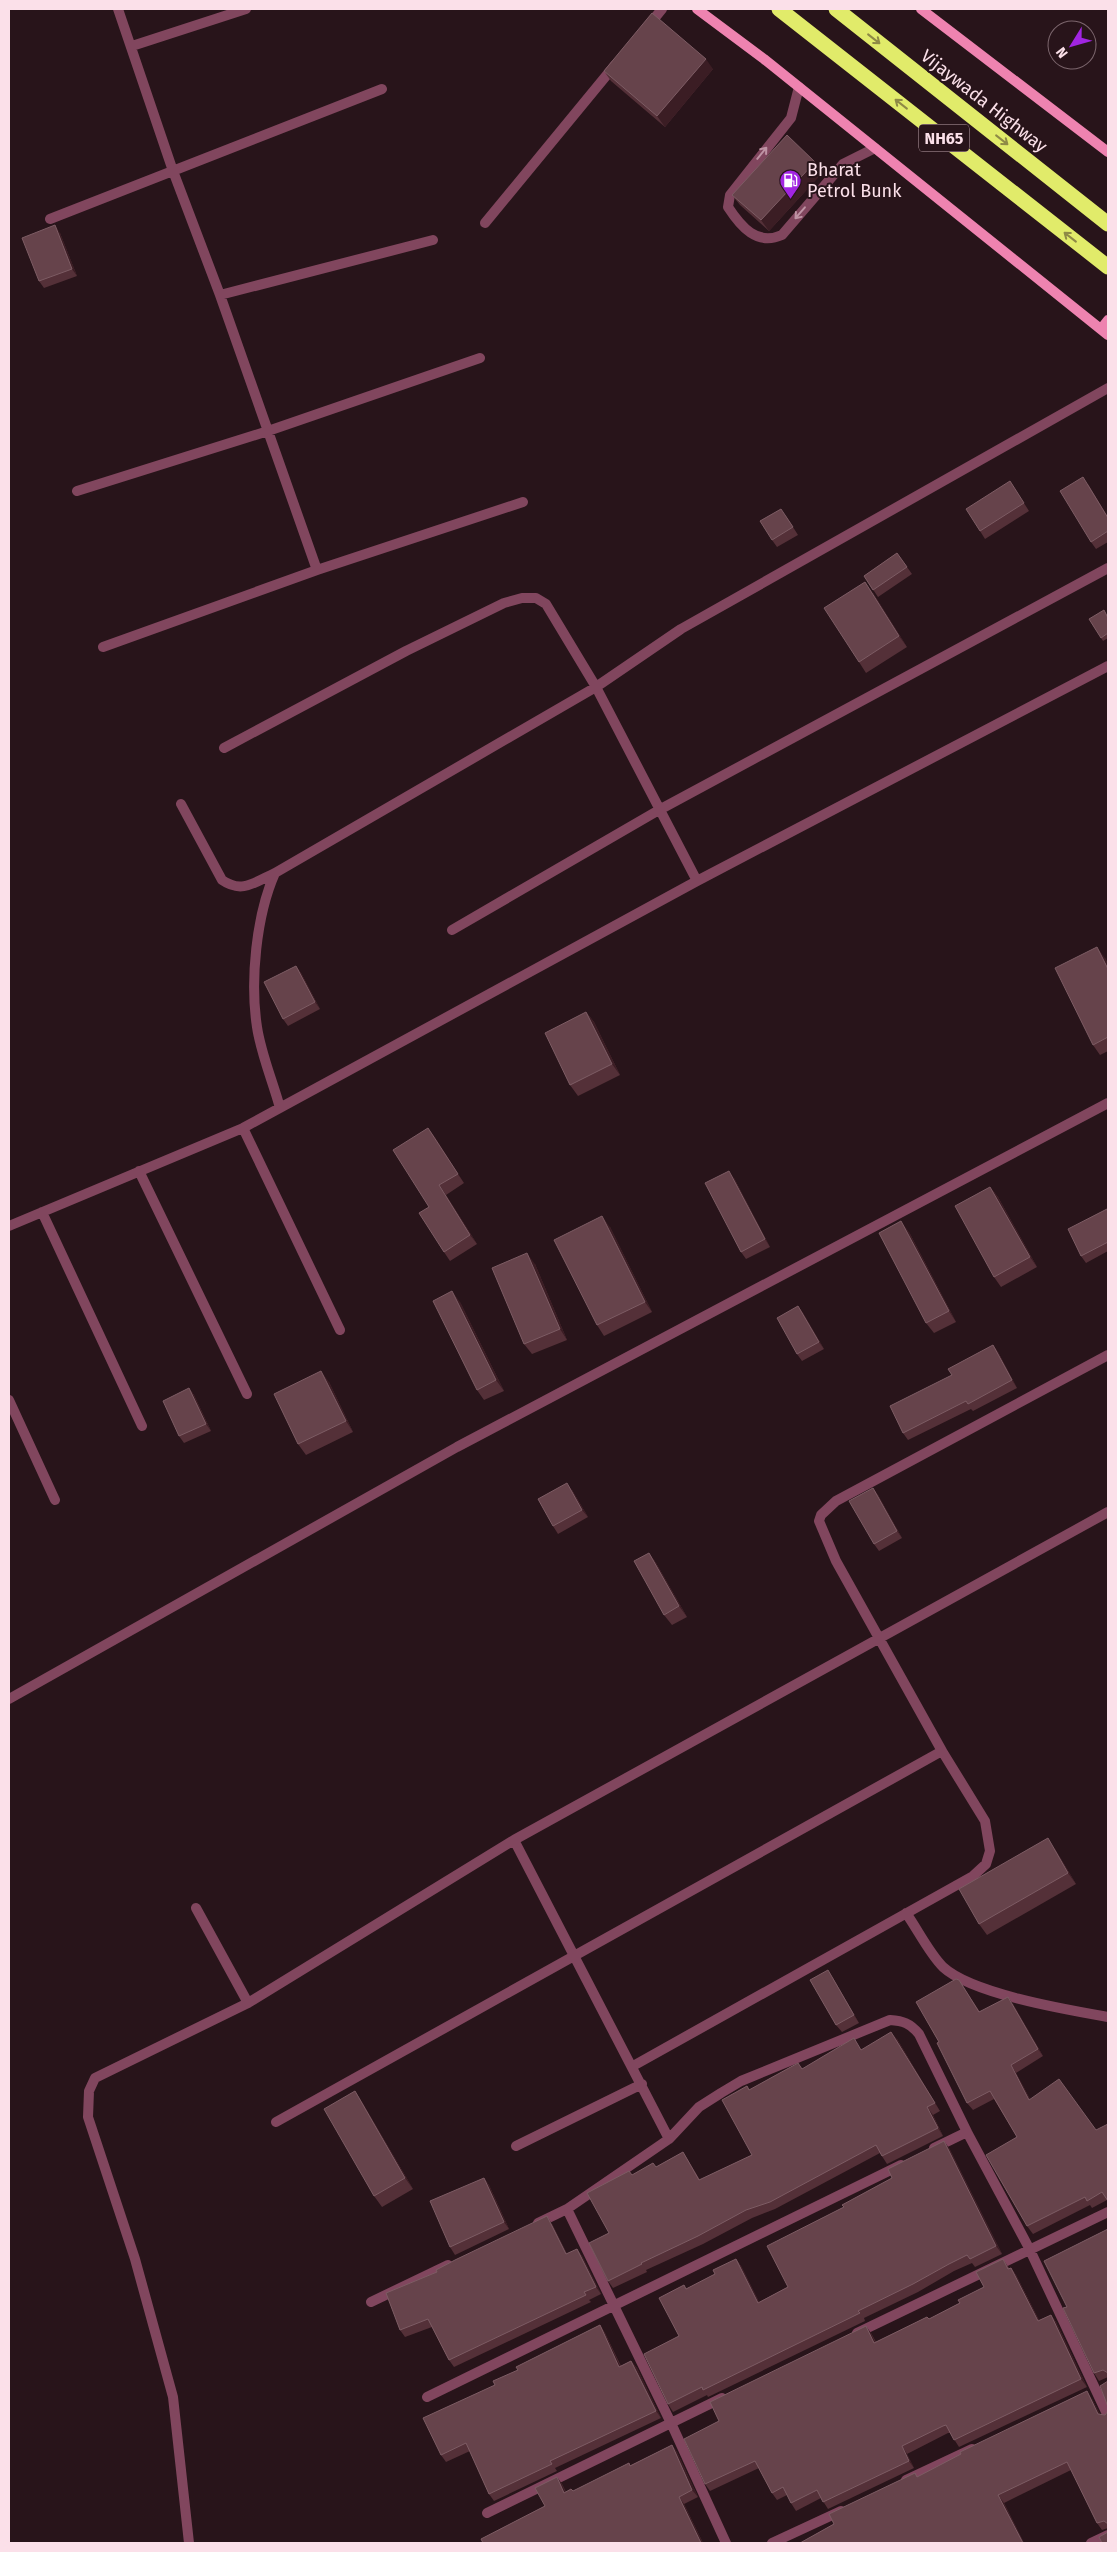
<svg xmlns="http://www.w3.org/2000/svg" width="1117" height="2552" font-family="'Fira Sans',sans-serif">
	<rect width="100%" height="100%" fill="#28141a"/>
	<g fill="none" stroke-linecap="round" stroke-linejoin="round">
		<path stroke="#81465e" stroke-width="10" d="M799 87 791 118 730 195 728 207C741 227 757 246 782 235L843 164 875 148"/>
		<path stroke="#81465e" stroke-width="10" d="M118 9 173 171 220 295 317 570 523 502
			M649 25 662 9
			M132 46 246 9
			M50 219 382 89
			M485 223 615 65
			M220 295 433 240
			M77 491 268 431 480 358
			M103 647 317 570
			M224 748 406 651 504 603 522 598H536L546 604 596 687 697 881
			M181 804 222 880C242 894 255 882 275 873L596 687 681 629 1108 388
			M275 873C256 916 250 981 257 1027 261 1054 273 1082 280 1108
			M452 930 659 810 1108 568
			M243 1128 340 1330
			M139 1171 247 1394
			M42 1212 142 1426
			M9 1226 243 1128 697 881 1108 666
			M9 1400 55 1500
			M9 1699 457 1447 1108 1103
			M514 1840 669 2139
			M196 1908 248 2003
			M906 1913C918 1930 929 1953 943 1967 972 1994 1068 2010 1108 2017
			M633 2066 973 1876 986 1864 990 1851 985 1821 942 1751 836 1561 819 1521 821 1515 836 1501 1108 1355
			M276 2122 942 1751
			M516 2146 642 2084
			M934 2148 967 2132
			M567 2209 671 2423 726 2543
			M538 2223 567 2209 669 2139 699 2107 721 2093 741 2081 890 2020C903 2021 910 2023 919 2034L967 2132 1029 2248 1108 2416
			M371 2302 448 2265
			M857 2333 1108 2212
			M427 2397 901 2165
			M906 2480 972 2449
			M487 2513 722 2398
			M189 2543 173 2397 135 2259 88 2117 89 2091 95 2078 248 2003 514 1840 1108 1512
			M772 2543 841 2511
			M1091 2543 1108 2535"/>
		<path stroke="#ee83b0" stroke-width="10" d="M697 9 764 59 1108 335
			M921 9 1108 152
			M1101 329 1108 320"/>
		<path stroke="#e1eb6a" stroke-width="15" d="M779 9 1108 267
			M836 9 1108 224"/>
	</g>
	<path fill="#543038" d="M713 69 665 127 611 81 604 71Z
		M815 162 823 172 769 231 740 205 732 195Z
		M60 233 77 276 44 288 39 281Z
		M1010 481 1029 511 985 539 980 531Z
		M1088 484 1108 517V542L1096 549 1091 542Z
		M786 516 798 535 777 547 772 540Z
		M897 553 912 574 878 597 864 576Z
		M873 593 907 647 866 673 859 662Z
		M1108 617V638L1103 641 1089 619Z
		M1105 958 1108 964V1051L1100 1055 1093 1045Z
		M296 966 301 973 320 1009 288 1026 283 1019Z
		M586 1012 594 1022 620 1075 578 1096 570 1085Z
		M428 1128 464 1183 446 1195 477 1244 450 1261 444 1252 429 1207Z
		M734 1178 770 1247 746 1259 741 1252Z
		M990 1187 998 1197 1037 1267 1001 1287 994 1277Z
		M1108 1212V1251L1086 1263 1081 1256Z
		M610 1227 652 1312 604 1336 597 1325Z
		M909 1232 956 1322 934 1333 926 1323Z
		M535 1264 567 1340 532 1354 524 1344Z
		M460 1302 504 1391 484 1400 477 1390Z
		M798 1306 803 1313 824 1349 802 1361 797 1354Z
		M993 1345 998 1352 1017 1388 973 1411 971 1409 908 1440 903 1433Z
		M329 1382 353 1432 306 1455 298 1444Z
		M189 1388 194 1395 211 1431 184 1443 179 1436Z
		M873 1488 878 1495 902 1538 879 1551 874 1544Z
		M572 1490 588 1517 558 1534 553 1526Z
		M649 1553 656 1563 687 1617 672 1625 664 1615Z
		M1055 1849 1076 1884 987 1935 979 1924Z
		M833 1978 859 2023 842 2032 836 2025Z
		M964 1988 980 2012 1013 2004 1043 2056 1016 2073 1030 2099 1096 2130 1107 2200 1092 2208 1090 2205 1033 2234 1027 2226 1017 2137 994 2099 973 2110 967 2103 939 2042Z
		M897 2039 940 2111 933 2115 943 2136 887 2164 880 2153 775 2209 752 2218 703 2244 646 2270 647 2272 613 2288 608 2281 609 2233 656 2167 683 2152 688 2160 700 2180 752 2155 747 2086 750 2090 798 2063 802 2069Z
		M355 2091 362 2102 413 2189 382 2207 374 2196Z
		M949 2148 1002 2254 975 2267 972 2263 954 2271 918 2292 864 2318 865 2321 708 2397 707 2395 673 2412 668 2404 679 2336 684 2285 686 2289 715 2274 736 2259 741 2266 759 2302 788 2287 844 2207Z
		M484 2178 489 2185 509 2229 455 2255 450 2247Z
		M552 2224 567 2254 577 2249 582 2256 601 2294 589 2300 591 2302 454 2367 449 2360 432 2327 405 2337 400 2330 437 2272Z
		M1108 2229V2377L1099 2381 1094 2373 1067 2307Z
		M1003 2259 1009 2268H1011L1016 2275 1039 2320 1051 2315 1056 2322 1087 2387 959 2447 950 2433H948L907 2454 914 2468 828 2509 821 2498 796 2511 791 2503 787 2495 777 2500 772 2493 759 2468 710 2491 705 2484 719 2421 871 2333 876 2342 927 2317 929 2319 960 2303 984 2287Z
		M600 2325 605 2333 621 2366 631 2361 637 2368 661 2418 555 2468 557 2471 494 2501 489 2494 470 2451 446 2462 441 2455 495 2385 518 2370Z
		M1092 2399 1100 2414 1105 2415 1108 2411V2528L1102 2530 1097 2523 1071 2470 1004 2503 1024 2543H800L918 2477Z
		M672 2445 677 2452 698 2497 684 2504 703 2543H483L545 2506 557 2477 562 2484 566 2492 573 2491 631 2465Z"/>
	<path fill="#3b1d24" d="M706 59 713 69 665 127 657 116Z
		M815 162 823 172 769 231 761 220Z
		M55 225 60 233 77 276 72 269Z
		M865 582 873 593 907 647 899 636Z
		M1097 947 1105 958 1108 964V969Z
		M296 966 301 973 320 1009 315 1002Z
		M586 1012 594 1022 620 1075 612 1064Z
		M428 1128 435 1137 464 1183 458 1174Z
		M729 1171 734 1178 770 1247 765 1239Z
		M439 1185 446 1195 477 1244 470 1235Z
		M990 1187 998 1197 1037 1267 1030 1257Z
		M602 1216 610 1227 652 1312 645 1302Z
		M901 1221 909 1232 956 1322 949 1311Z
		M527 1253 535 1264 567 1340 560 1329Z
		M452 1291 460 1302 504 1391 496 1380Z
		M798 1306 803 1313 824 1349 819 1342Z
		M993 1345 998 1352 1017 1388 1012 1380Z
		M321 1371 329 1382 353 1432 346 1421Z
		M189 1388 194 1395 211 1431 206 1424Z
		M567 1483 572 1490 588 1517 582 1510Z
		M873 1488 878 1495 902 1538 897 1531Z
		M649 1553 656 1563 687 1617 679 1606Z
		M1048 1838 1055 1849 1076 1884 1068 1873Z
		M828 1970 833 1978 859 2023 854 2015Z
		M1008 1997 1013 2004 1043 2056 1038 2049Z
		M891 2032 897 2039 940 2111 935 2103Z
		M1011 2065 1016 2073 1035 2108 1029 2100Z
		M355 2091 362 2102 413 2189 405 2178Z
		M927 2107 933 2115 943 2136 938 2128Z
		M944 2141 949 2148 1002 2254 996 2246Z
		M484 2178 489 2185 509 2229 504 2222Z
		M547 2216 552 2224 571 2262 566 2254Z
		M577 2249 582 2256 601 2294 596 2287Z
		M736 2259 741 2266 763 2310 758 2303Z
		M1011 2268 1016 2275 1043 2328 1038 2321Z
		M1051 2315 1056 2322 1087 2387 1081 2379Z
		M600 2325 605 2333 624 2374 619 2367Z
		M866 2326 871 2333 879 2350 874 2343Z
		M631 2361 637 2368 661 2418 656 2411Z
		M1087 2391 1092 2399 1104 2421 1098 2414Z
		M672 2445 677 2452 698 2497 692 2490Z
		M902 2446 907 2454 914 2468 909 2461Z
		M557 2477 562 2484 569 2500 564 2493Z
		M998 2495 1004 2503 1024 2543H1023Z
		M679 2497 684 2504 703 2543H701Z"/>
	<path fill="#66434b" stroke="#7d5c64" d="M652 13 706 59 657 116 604 71Z
		M787 135 815 162 761 220 732 195Z
		M55 225 72 269 39 281 22 238Z
		M1083 477 1108 518V531L1091 542 1060 491Z
		M1010 481 1024 503 980 531 966 509Z
		M781 509 793 527 772 540 760 521Z
		M897 553 907 567 873 590 864 576Z
		M865 582 899 636 859 662 824 608Z
		M1104 610 1108 618V633L1101 638 1089 619Z
		M1097 947 1108 969V1037L1093 1045 1055 968Z
		M296 966 315 1002 283 1019 264 982Z
		M586 1012 612 1064 570 1085 545 1033Z
		M428 1128 458 1174 439 1185 470 1235 444 1252 419 1213 429 1207 393 1150Z
		M729 1171 765 1239 741 1252 705 1183Z
		M990 1187 1030 1257 994 1277 955 1206Z
		M1107 1209 1108 1213V1242L1081 1256 1068 1229Z
		M602 1216 645 1302 597 1325 554 1240Z
		M901 1221 949 1311 926 1323 879 1233Z
		M527 1253 560 1329 524 1344 492 1268Z
		M452 1291 496 1380 477 1390 433 1301Z
		M798 1306 819 1342 797 1354 777 1318Z
		M993 1345 1012 1380 968 1404 966 1401 903 1433 890 1406 952 1375 948 1369Z
		M321 1371 346 1421 298 1444 274 1394Z
		M189 1388 206 1424 179 1436 163 1401Z
		M567 1483 582 1510 553 1526 538 1499Z
		M873 1488 897 1531 874 1544 849 1501Z
		M649 1553 679 1606 664 1615 634 1561Z
		M1048 1838 1068 1873 979 1924 959 1889Z
		M828 1970 854 2015 836 2025 810 1980Z
		M956 1979 959 1980 979 2012 1008 1997 1038 2049 1011 2065 1029 2100 1059 2079 1096 2130 1108 2124V2201L1102 2192 1087 2201 1085 2197 1027 2226 986 2155 1017 2137 990 2091 967 2103 937 2043 939 2042 916 2002Z
		M891 2032 935 2103 927 2107 938 2128 882 2156 876 2145 770 2202 746 2210 698 2236 641 2263 642 2264 608 2281 589 2243 609 2233 587 2193 629 2171 632 2175 653 2163 656 2167 683 2152 699 2180 752 2155 722 2100 747 2086 749 2090 798 2063 802 2069 854 2038 861 2050Z
		M355 2091 405 2178 374 2196 324 2109Z
		M944 2141 996 2246 970 2259 967 2255 949 2264 913 2284 858 2311 860 2313 703 2390 702 2387 668 2404 644 2354 679 2336 659 2298 684 2285 686 2289 715 2274 713 2270 736 2259 758 2303 788 2287 767 2246 844 2207 842 2205 892 2178 888 2169Z
		M484 2178 504 2222 450 2247 430 2201Z
		M547 2216 566 2254 577 2249 596 2287 584 2292 586 2295 449 2360 428 2319 400 2330 386 2293 437 2272 436 2270 455 2260Z
		M1108 2229V2373L1103 2370 1094 2373 1063 2308 1067 2307 1044 2261Z
		M1003 2259 1008 2269 1011 2268 1038 2321 1051 2315 1081 2379 954 2440 946 2425 943 2426 902 2446 909 2461 823 2502 817 2490 791 2503 783 2487 772 2493 755 2461 705 2484 684 2439 719 2421 710 2402 866 2326 874 2343 927 2317 929 2319 960 2303 958 2300 984 2287 976 2272Z
		M600 2325 619 2367 631 2361 656 2411 550 2461 552 2464 489 2494 466 2443 441 2455 423 2418 495 2385 493 2381 518 2370 516 2367Z
		M1108 2379V2407L1100 2386 1108 2381Z
		M1087 2391 1098 2414 1105 2415 1108 2411V2524L1104 2521 1097 2523 1067 2462 998 2495 1023 2543H800L834 2524 829 2514 915 2473 917 2477 961 2454 960 2452Z
		M672 2445 692 2490 679 2497 701 2543H483L481 2539 545 2506 535 2488 557 2477 564 2493 571 2489 573 2491 629 2463 630 2466Z
		M1108 2530V2543H1102L1099 2537 1108 2532Z"/>
	<defs><path id="oneway-shaft" d="M-6 0H5M1.5-3L5.5 0L1.5 3" fill="none" stroke-width="1.6" stroke-linecap="round" stroke-linejoin="round" transform="scale(1.25)"/></defs>
	<g stroke="#8e8a46">
		<use href="#oneway-shaft" transform="translate(874 39) rotate(38)"/>
		<use href="#oneway-shaft" transform="translate(901 104) rotate(-142)"/>
		<use href="#oneway-shaft" transform="translate(1002 140) rotate(38)"/>
		<use href="#oneway-shaft" transform="translate(1070 237) rotate(-142)"/>
	</g>
	<g stroke="#be93a4">
		<use href="#oneway-shaft" transform="translate(762 153) rotate(-51)"/>
		<use href="#oneway-shaft" transform="translate(800 213) rotate(131)"/>
	</g>
	<defs>
		<symbol id="fuel-pin" viewBox="-11 -11 22 30"><path d="M0 17L-7.5 6A9.5 9.5 0 1 1 7.5 6Z" fill="#a125e1" stroke="#28141a"/><path d="M-5.5-6h7V0h2V4h1.3V-2.5L3-4.5l.8-.8L6-3V5H2.5V1h-1V6h-7ZM-4.2-4.7v3.2H.2V-4.7Z" fill="#fff"/></symbol>
	</defs>
	<g fill-rule="evenodd">
		<use href="#fuel-pin" x="778" y="168" width="25" height="34"/>
	</g>
	<g text-anchor="middle" stroke-width="4" stroke-linejoin="round" paint-order="stroke">
		<rect fill="#28141a" stroke="#bca3ab" stroke-width="1" x="919" y="124.5" width="50" height="27" rx="4"/>
		<g font-size="16" font-weight="bold" fill="#fbe0e9">
			<text x="944" y="144">NH65</text>
		</g>
		<g font-size="18" fill="#fbe0e9" stroke="#28141a">
			<text transform="translate(984 101) rotate(38)" y="6">Vijaywada Highway</text>
		</g>
		<g font-size="18" fill="#fbe0e9" stroke="#28141a" text-anchor="start">
			<text x="807" y="176">Bharat<tspan x="807" dy="21">Petrol Bunk</tspan></text>
		</g>
	</g>
	<rect width="1117" height="2552" fill="none" stroke="#fbe0e9" stroke-width="20"/>
	<g transform="translate(1072 45) rotate(233)"><circle r="24" fill="#28141a" stroke="#7c666d"/>
	<path d="M0-4L9 19L0 12L-9 19Z" fill="#a125e1"/>
	<text y="-8" font-size="14" font-weight="bold" text-anchor="middle" fill="#fbe0e9">N</text>
	</g>
</svg>
